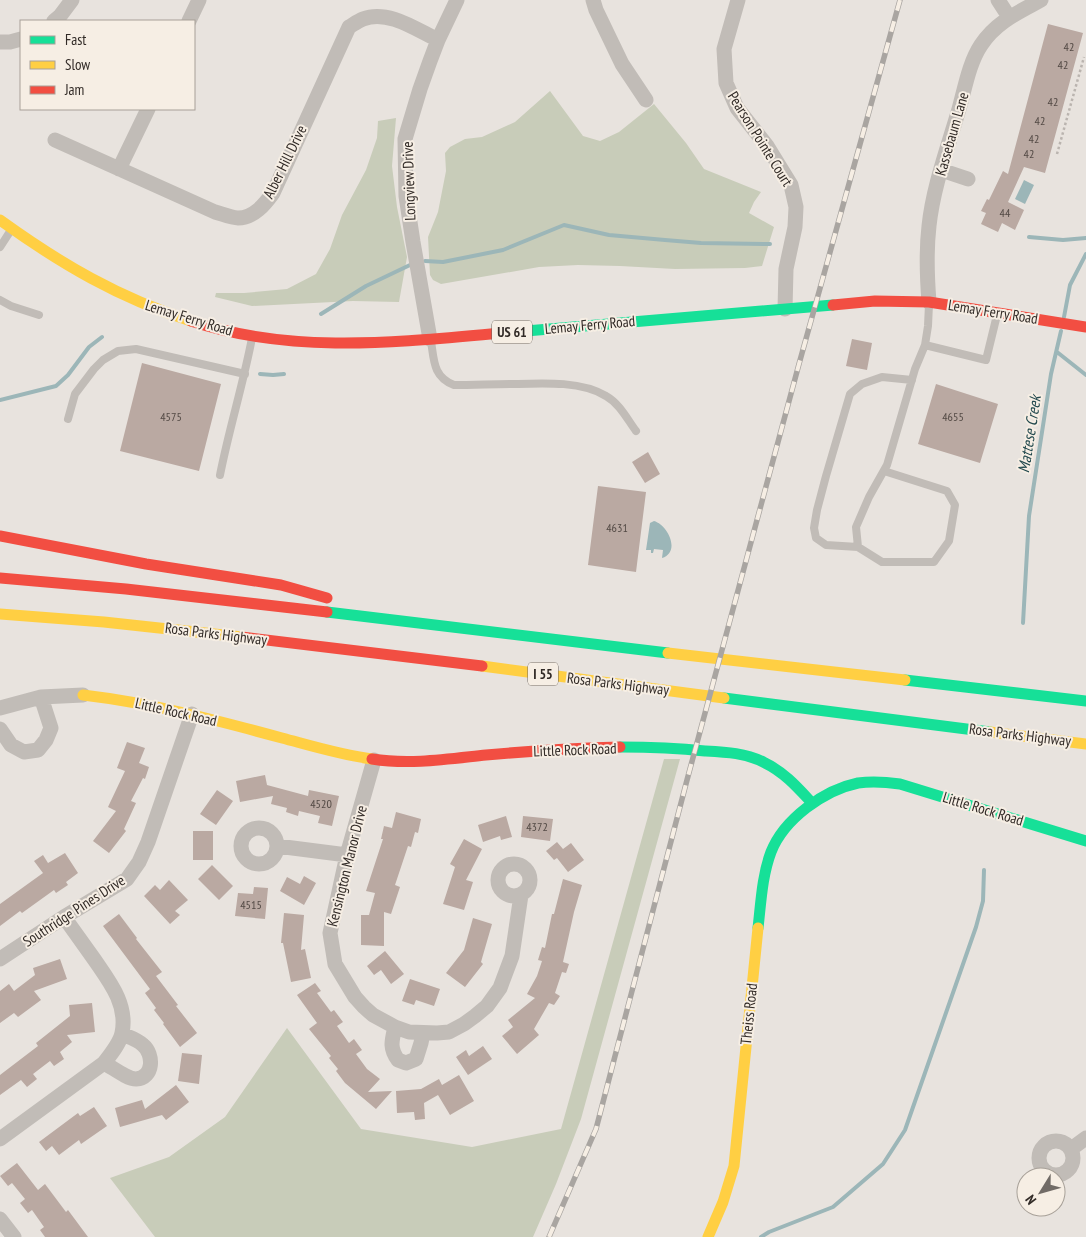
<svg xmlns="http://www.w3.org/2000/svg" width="1086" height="1237" font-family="'PT Sans Narrow',sans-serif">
	<rect width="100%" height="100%" fill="#e8e3de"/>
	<path fill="#c8ccb9" d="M550 91 583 136 600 141 619 132 654 104 686 143 704 169 761 192 754 202 749 213 774 227 762 266 745 268 675 269 620 266 578 265 539 267 441 284 433 280 430 275 428 237 438 212 446 171 445 153 450 147 465 139 482 137 515 122Z
		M396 118 392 166 397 207 407 257 399 302 353 301 252 306 215 297 216 293H244L287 289 316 274 330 249 342 215 366 170 377 138 378 121Z
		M664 759H680L581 1119 556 1184 533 1237H155L110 1178 169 1157 225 1117 287 1028 361 1129 472 1147 561 1129Z"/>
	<path fill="#9cb6b8" d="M1024 180 1034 185 1025 204 1015 199Z
		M654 521C668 525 681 552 662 558L663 550 654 549 653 553H651V550H646L650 523Z"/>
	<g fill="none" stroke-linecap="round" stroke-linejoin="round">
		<path stroke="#9cb6b8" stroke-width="4" d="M1029 237 1063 240 1086 238
			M425 261 443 262 503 250 564 225 609 235 665 240 701 243 770 244
			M321 314 366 286 410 265
			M1064 317 1070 285 1086 254
			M1057 352 1086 375
			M260 374 273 375 284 374
			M0 400 56 386 68 375 89 347 102 337
			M1023 623 1029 516 1051 374 1061 331
			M761 1237 769 1232 833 1207 883 1164 905 1130 976 927 983 901 984 870"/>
	</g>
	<path fill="#baa9a2" d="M1048 24 1083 33 1045 173 1024 167 1008 202 1024 210 1015 230 1002 223 998 232 981 224 986 213 981 211 987 199 989 200 1003 171 1008 174Z
		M852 339 872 343 867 370 846 366Z
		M142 363 221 384 199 471 120 451Z
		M936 384 998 404 980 463 918 444Z
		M648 452 660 474 645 483 632 462Z
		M598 486 646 492 636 572 588 565Z
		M127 742 145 748 139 763 149 767 145 779 143 778 131 801 136 803 124 829 126 831 109 853 93 841 116 811 108 807 125 771 117 768Z
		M265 775 267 785 308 796 309 790 339 796 332 826 318 823 320 816 299 811 298 816 286 812 287 808 271 804 273 796 240 802 236 781Z
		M217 790 233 801 216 825 200 814Z
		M396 812 421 819 418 833 415 832 411 847 408 846 395 885 400 887 391 914 384 912V946L361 945V915H369L375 893 366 891 383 839H381L384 826 392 828Z
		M506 816 512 837 501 840 500 836 483 842 478 825Z
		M523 816 553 819 550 841 521 837Z
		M193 831H213V860H193Z
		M464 839 482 849 466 880 473 882 464 910 443 904 455 867 450 864Z
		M557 842 563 849 571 843 584 860 568 872 557 858 554 860 546 851Z
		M65 853 78 873 66 882 68 885 56 893 54 890 22 913 20 911 0 926V904L43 873 34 861 43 855 48 863Z
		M212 865 233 886 219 900 198 879Z
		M304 876 316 883 304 905 280 891 287 877 300 884Z
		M563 879 582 885 574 912 563 962 569 964 566 973 562 972 555 993 560 996 554 1005 549 1003 534 1029 539 1035 517 1054 502 1036 513 1027 508 1020 535 998 527 994 537 976 542 961 538 960 542 947 545 948 552 914H554Z
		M169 880 188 900 175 911 180 915 170 924 144 896 155 885 160 890Z
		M254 887 268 888 265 919 235 916 238 893 253 894Z
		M284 913 304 915 301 950 305 949 311 978 291 982 283 943H281Z
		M119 914 137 938 136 939 162 972 156 976 178 1005 176 1006 197 1033 180 1047 163 1024 164 1023 154 1010 156 1008 145 993 150 989 103 926Z
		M473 918 492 924 481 962 483 964 465 987 446 973 464 950Z
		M385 951 404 974 391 984 381 970 374 975 367 966Z
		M60 959 67 979 34 991 41 1000 18 1017 14 1013 0 1023V991L9 984 14 991 35 975 33 968Z
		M410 979 440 989 434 1006 416 1000 414 1005 402 1001Z
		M315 983 321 991 317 993 331 1012 334 1010 343 1022 337 1026 349 1043 354 1039 362 1050 356 1054 367 1069 380 1079 368 1092 392 1091 376 1109 345 1083 336 1071 338 1069 329 1058 331 1056 309 1029 317 1023 297 995Z
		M92 1003 95 1032 67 1035 72 1042 60 1052 64 1059 54 1066 50 1061 33 1074 37 1079 27 1087 21 1080 0 1095V1075L38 1046 36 1043 70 1016 69 1005Z
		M483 1046 492 1059 468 1075 456 1057 466 1050 469 1056Z
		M182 1053 202 1055 199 1084 178 1081Z
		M459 1075 474 1101 450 1115 438 1095 424 1103 425 1119 415 1120 414 1112 397 1113 396 1091 421 1089 439 1079 442 1085Z
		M176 1085 189 1102 166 1120 162 1115 120 1127 115 1108 142 1100 145 1109Z
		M94 1107 107 1126 81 1144 79 1140 59 1155 52 1146 46 1151 39 1142 78 1113 80 1116Z
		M17 1163 38 1190 45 1184 66 1212 68 1210 88 1237H45L40 1230 44 1227 32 1210 28 1213 20 1203 25 1199 12 1183 8 1186 0 1176Z"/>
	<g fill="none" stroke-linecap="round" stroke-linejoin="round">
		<path stroke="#bab4af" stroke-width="2.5" stroke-dasharray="2.5 2.5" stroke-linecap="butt" d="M1057 154 1084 57"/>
		<path stroke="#c1bcb7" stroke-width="8" d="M0 247 11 230
			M0 300 11 306 39 315
			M929 304 928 326 925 345 986 360 997 315
			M431 341C434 360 433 377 454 385 474 385 495 384 515 384 543 383 582 381 606 396 620 404 627 419 636 431
			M68 419 75 394 94 369 103 360 118 351 136 349 245 374
			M884 471 947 491 955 505 949 541 934 562H882L858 547 856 527 869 497 887 465 915 369 925 345
			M220 475C229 429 243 385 252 338
			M858 547 826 545 816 538 814 528 817 510 826 476 850 394 862 384 882 377 912 380"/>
		<path stroke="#c1bcb7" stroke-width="15" d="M593 0 596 10 622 64 646 100
			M738 0 724 49 726 83 737 108 767 146 791 185 796 207 795 227 786 269 785 309
			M998 0 1009 17
			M54 21 60 16 72 0
			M189 21 199 0
			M0 42H10L21 39
			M55 140 215 212C222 214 232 218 238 218 254 218 265 204 273 193L349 27C354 24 358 21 363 19 388 9 417 30 438 40
			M119 169 148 109
			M941 170 968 179
			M929 302C927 277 926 252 929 226 933 187 948 147 959 109 965 88 969 63 981 45 996 22 1019 12 1041 0
			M430 339 413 242 406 196 405 139 420 89 430 61 438 40 457 0
			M0 708 41 697 83 695
			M0 729 11 745 24 752 38 750 46 740 51 728 41 697
			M374 760 347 855 330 933 335 964 355 997 364 1007 373 1015 395 1027 409 1032 437 1033 449 1032 464 1024 475 1016 487 1006 500 988 512 956 521 895
			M241 846a18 18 0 1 1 36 0a18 18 0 1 1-36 0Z
			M277 846 347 855
			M498 880a16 16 0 1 1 32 0a16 16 0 1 1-32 0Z
			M0 959 64 917 127 879 139 862 148 842 192 714
			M395 1027C392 1040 389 1048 398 1060L406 1063 416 1059 421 1043 423 1033
			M104 1063C112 1067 127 1079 136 1079 154 1078 154 1054 143 1045 138 1040 129 1037 122 1034
			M0 1139 104 1063C111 1054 120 1043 122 1033 128 1004 109 981 94 959 84 945 74 931 64 917
			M1039 1158a17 17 0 1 1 34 0a17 17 0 1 1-34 0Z
			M1071 1149 1086 1138
			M0 1219 14 1237"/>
		<path stroke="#16e098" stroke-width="11" d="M526 331 833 305
			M327 612 668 653
			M905 680 1086 701
			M724 698 990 732
			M620 747C648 747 677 748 705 751 725 752 747 753 765 763 784 772 798 788 812 803
			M758 928C761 902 762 876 771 852 784 819 824 790 858 783 872 781 886 782 900 784L1086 841"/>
		<path stroke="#ffcf43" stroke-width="11" d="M0 220C61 264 119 298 191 321
			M0 614 104 622 242 637
			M668 653 905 680
			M482 666 724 698
			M83 695C151 703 216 720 282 738 312 746 341 755 372 759
			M990 732 1086 744
			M708 1237 723 1202 734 1166 758 928"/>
		<path stroke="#f24e42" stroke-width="11" d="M833 305 875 301 929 302 1086 327
			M191 321C299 357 414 340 526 331
			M0 536 146 564 281 585 327 598
			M0 578 126 589 327 612
			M242 637 482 666
			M372 759C410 765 448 759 486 755 531 751 575 748 620 747"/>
		<defs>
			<path id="rail" d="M549 1237 596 1129 687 780 799 364 900 0"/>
		</defs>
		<use href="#rail" stroke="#a9a5a1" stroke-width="5.5"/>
		<use href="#rail" stroke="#f6eee4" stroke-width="4" stroke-dasharray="11" stroke-linecap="butt"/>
	</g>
	<g text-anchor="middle" stroke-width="4" stroke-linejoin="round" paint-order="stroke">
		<g font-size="12" fill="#534a45">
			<text x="1069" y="51">42</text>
			<text x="1063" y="69">42</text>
			<text x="1053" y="106">42</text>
			<text x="1040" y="125">42</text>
			<text x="1034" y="143">42</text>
			<text x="1029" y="158">42</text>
			<text x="1005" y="217">44</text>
			<text x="171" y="421">4575</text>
			<text x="953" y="421">4655</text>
			<text x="617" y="532">4631</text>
			<text x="321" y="808">4520</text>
			<text x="537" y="831">4372</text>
			<text x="251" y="909">4515</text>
		</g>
		<g fill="#f6eee4" stroke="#6c655f" stroke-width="1">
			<rect x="492" y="320.5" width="40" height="23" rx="4"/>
			<rect x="528" y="662.5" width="30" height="23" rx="4"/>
		</g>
		<g font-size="14" font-weight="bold" fill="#312a26">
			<text x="512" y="337">US 61</text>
			<text x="543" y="679">I 55</text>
		</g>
		<g font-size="15" fill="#312a26" stroke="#f6eee4">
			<text transform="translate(952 134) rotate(-74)" y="5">Kassebaum Lane</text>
			<text transform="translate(760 139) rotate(58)" y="5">Pearson Pointe Court</text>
			<text transform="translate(285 162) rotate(-64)" y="5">Alber Hill Drive</text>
			<text transform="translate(409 181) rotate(-92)" y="5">Longview Drive</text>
			<text transform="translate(993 312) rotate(9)" y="5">Lemay Ferry Road</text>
			<text transform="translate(189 318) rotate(17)" y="5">Lemay Ferry Road</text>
			<text transform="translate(590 325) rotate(-5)" y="5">Lemay Ferry Road</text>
			<text transform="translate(216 634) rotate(7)" y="5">Rosa Parks Highway</text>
			<text transform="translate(618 684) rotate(7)" y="5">Rosa Parks Highway</text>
			<text transform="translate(176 712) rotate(13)" y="5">Little Rock Road</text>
			<text transform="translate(1020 735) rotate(7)" y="5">Rosa Parks Highway</text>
			<text transform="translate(575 750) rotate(-2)" y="5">Little Rock Road</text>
			<text transform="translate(983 809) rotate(17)" y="5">Little Rock Road</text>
			<text transform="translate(347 866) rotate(-76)" y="5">Kensington Manor Drive</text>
			<text transform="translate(74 911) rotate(-33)" y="5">Southridge Pines Drive</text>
			<text transform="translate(749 1014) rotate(-84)" y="5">Theiss Road</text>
		</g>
		<g font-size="16" font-style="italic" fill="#21484d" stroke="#f6eee4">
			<text transform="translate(1029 434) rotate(-81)" y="6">Mattese Creek</text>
		</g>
	</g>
	<rect x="20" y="20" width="175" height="90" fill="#f6eee4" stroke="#a7a098"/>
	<rect x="30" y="36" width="25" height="8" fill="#16e098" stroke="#a7a098"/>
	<text x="65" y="45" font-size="15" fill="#312a26">Fast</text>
	<rect x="30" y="61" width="25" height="8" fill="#ffcf43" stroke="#a7a098"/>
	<text x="65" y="70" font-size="15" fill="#312a26">Slow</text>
	<rect x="30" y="86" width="25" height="8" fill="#f24e42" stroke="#a7a098"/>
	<text x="65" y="95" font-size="15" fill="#312a26">Jam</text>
	<g transform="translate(1041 1192) rotate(233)"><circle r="24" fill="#f6eee4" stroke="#a7a098"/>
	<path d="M0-4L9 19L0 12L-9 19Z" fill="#716b66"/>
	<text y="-8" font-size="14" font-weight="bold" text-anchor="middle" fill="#312a26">N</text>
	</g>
</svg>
